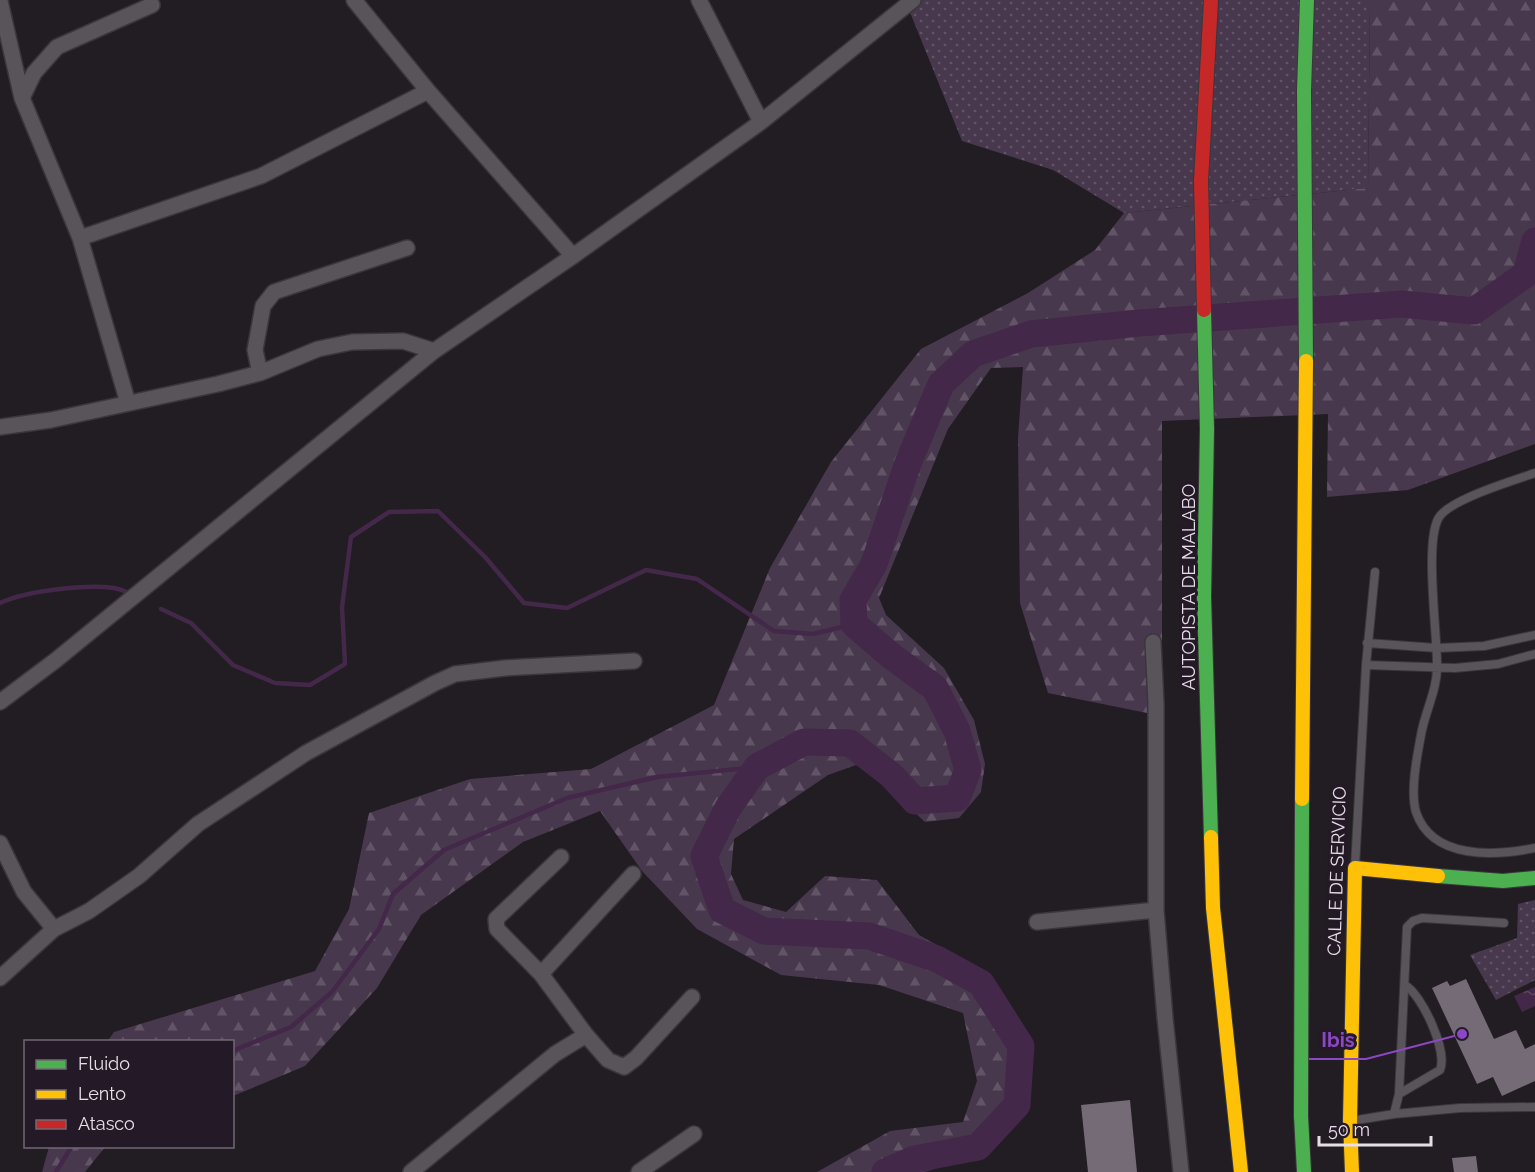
<svg xmlns="http://www.w3.org/2000/svg" width="1535" height="1172" font-family="Raleway,sans-serif">
	<defs>
		<pattern id="grass-dots" width="8" height="8" patternUnits="userSpaceOnUse" patternTransform="scale(1.5)"><rect width="8" height="8" fill="#48384d"/><path d="M2 2h.1M6 6h.1" fill="none" stroke="#625467" stroke-width="1.8" stroke-linecap="round"/></pattern>
		<pattern id="forest-firs" width="22" height="20" patternUnits="userSpaceOnUse" patternTransform="scale(1.5)"><rect width="22" height="20" fill="#48384d"/><path d="M5 1l3.5 6h-7zM16 11l3.5 6h-7z" fill="#625467"/></pattern>
		<pattern id="water-ripples" width="26" height="14" patternUnits="userSpaceOnUse" patternTransform="scale(1.5)"><rect width="26" height="14" fill="#432849"/><path d="M2 4q2-2 4 0t4 0M15 11q2-2 4 0t4 0" fill="none" stroke="#5e4763"/></pattern>
	</defs>
	<rect width="100%" height="100%" fill="#221c23"/>
	<path fill="url(#grass-dots)" d="M905 0H1370L1368 188 1124 213 1053 170 962 141Z
		M1535 900V980L1496 1000 1470 955 1517 938 1518 904Z"/>
	<path fill="url(#forest-firs)" d="M1370 0H1535V444L1408 490 1327 497 1328 414 1162 421V716L1048 693 1020 603 1018 438 1023 367 991 368 948 429 879 598 886 615 944 668 974 720 985 764 981 792 959 818 925 822 877 777 856 765 828 775 734 839 731 874 743 900 786 912 825 876 877 880 919 935 971 964 1001 990 1026 1036 1029 1107 989 1153 924 1172H817L890 1131 963 1122 977 1081 963 1013 879 985 781 975 697 929 642 871 600 811 523 842 421 915 377 988 305 1066 233 1096 232 1042H107L114 1032 315 971 349 909 369 813 470 779 591 769 714 705 770 568 831 462 921 349 1028 293 1095 250 1124 213 1368 188Z
		M49 1147V1146L105 1147 85 1172H42Z"/>
	<path fill="url(#water-ripples)" d="M1535 987V1006L1522 1012 1514 996Z"/>
	<g fill="none" stroke-linecap="round" stroke-linejoin="round">
		<path stroke="#432849" stroke-width="4.5" d="M0 603C25 591 86 584 114 588 120 589 127 592 132 594
			M161 609 191 623 233 665 275 683 310 685 345 664 342 607 351 537 389 512 438 511 485 557 524 603 567 608 646 570 697 579 774 631 813 634 854 624
			M232 1051 291 1027 332 992 379 929 393 894 444 850 567 798 657 777 757 767
			M56 1172 72 1146"/>
		<path stroke="#432849" stroke-width="27" d="M885 1172 915 1159 978 1147 1017 1105 1021 1046 981 983 937 959 869 936 764 931 722 910 704 856 728 808 757 767 804 742 850 743 892 776 915 801 957 798 968 770 957 731 935 688 890 655 854 624 853 600 874 564 908 463 941 384 973 354 1031 334 1139 323 1402 304 1474 311 1526 274 1535 241"/>
	</g>
	<path fill="#746b76" d="M1466 979 1494 1039 1516 1030 1525 1049 1535 1044V1081L1502 1096 1493 1077 1477 1084 1432 988 1447 981 1450 986Z
		M1130 1100 1137 1172H1088L1081 1105Z
		M1476 1156 1478 1172H1454L1452 1158Z"/>
	<g fill="none" stroke-linecap="round" stroke-linejoin="round">
		<defs>
			<path id="lane" d="M1535 473C1513 481 1447 500 1438 519 1425 545 1437 632 1437 664 1438 689 1425 711 1421 735 1417 756 1410 792 1416 812 1432 860 1495 856 1535 848
				M1367 643 1437 648 1484 646 1535 635
				M1366 665 1455 668 1498 664 1535 654
				M1355 867 1366 665 1375 572
				M1399 1094 1440 1070C1448 1051 1422 995 1405 985
				M1394 1114 1399 1094 1407 927 1413 921 1422 918 1504 923
				M1351 1121 1394 1114 1460 1108 1535 1107"/>
			<path id="street" d="M354 0 428 91 573 256
				M699 0 761 122
				M0 1 22 98
				M80 238 261 176 428 91
				M260 373 255 350 263 306 274 292 407 248
				M128 403 80 238 22 98 34 73 57 47 152 5
				M0 427 51 420 218 384 260 373 318 349 352 342 403 341 434 351
				M1153 642 1156 704V910L1165 1018 1181 1172
				M0 702 56 660 434 351 573 256 761 122 913 0
				M0 843 24 892 54 929
				M1037 922 1156 910
				M541 974 633 874
				M0 978 54 929 89 911 139 876 198 824 306 753 435 683 455 674 505 668 634 661
				M586 1035 608 1060 624 1067 636 1058 692 997
				M411 1172 555 1054 586 1035 541 974 497 929 496 919 561 857
				M639 1172 694 1134"/>
			<path id="fast" d="M1204 310 1207 429 1204 597 1211 837
				M1306 361 1304 91 1307 0
				M1302 799 1301 1116 1304 1172
				M1438 876 1503 881 1535 878"/>
			<path id="slow" d="M1302 799 1306 361
				M1211 837 1213 908 1241 1172
				M1352 1172 1350 1121 1355 868 1438 876"/>
			<path id="jam" d="M1204 310 1201 181 1211 0"/>
		</defs>
		<use href="#lane" stroke="#3b363c" stroke-width="10"/>
		<use href="#street" stroke="#3b363c" stroke-width="18"/>
		<use href="#fast" stroke="#3b363c" stroke-width="16"/>
		<use href="#slow" stroke="#3b363c" stroke-width="16"/>
		<use href="#jam" stroke="#3b363c" stroke-width="16"/>
		<use href="#lane" stroke="#59535a" stroke-width="8"/>
		<use href="#street" stroke="#59535a" stroke-width="15"/>
		<use href="#fast" stroke="#4caf50" stroke-width="14"/>
		<use href="#slow" stroke="#ffc107" stroke-width="14"/>
		<use href="#jam" stroke="#c62828" stroke-width="14"/>
	</g>
	<g text-anchor="middle" stroke-width="6" stroke-linejoin="round" paint-order="stroke">
		<g font-size="18" fill="#e6dfe8" stroke="#241926">
			<text transform="translate(1189 587) rotate(-90)" y="6">AUTOPISTA DE MALABO</text>
			<text transform="translate(1337 871) rotate(-88)" y="6">CALLE DE SERVICIO</text>
		</g>
	</g>
	<path fill="none" stroke="#8b47c5" stroke-width="2" d="M1462 1034L1366 1059H1309"/>
	<circle fill="#8b47c5" stroke="#241926" stroke-width="2" cx="1462" cy="1034" r="6"/>
	<g font-size="20" text-anchor="middle" font-weight="bold" fill="#8b47c5" stroke="#241926" stroke-width="6" stroke-linejoin="round" paint-order="stroke">
		<text x="1338" y="1047">Ibis</text>
	</g>
	<rect x="24" y="1040" width="210" height="108" fill="#241926" stroke="#726874" stroke-width="1.5"/>
	<rect x="36" y="1060" width="30" height="9" fill="#4caf50" stroke="#726874" stroke-width="1.5"/>
	<text x="78" y="1070" font-size="18" fill="#e6dfe8">Fluido</text>
	<rect x="36" y="1090" width="30" height="9" fill="#ffc107" stroke="#726874" stroke-width="1.5"/>
	<text x="78" y="1100" font-size="18" fill="#e6dfe8">Lento</text>
	<rect x="36" y="1120" width="30" height="9" fill="#c62828" stroke="#726874" stroke-width="1.5"/>
	<text x="78" y="1130" font-size="18" fill="#e6dfe8">Atasco</text>
	<path d="M1319 1136v9h112v-9" fill="none" stroke="#e6dfe8" stroke-width="3"/>
	<text x="1328" y="1136" font-size="18" fill="#e6dfe8" stroke="#241926" stroke-width="4.5" paint-order="stroke">50 m</text>
</svg>
